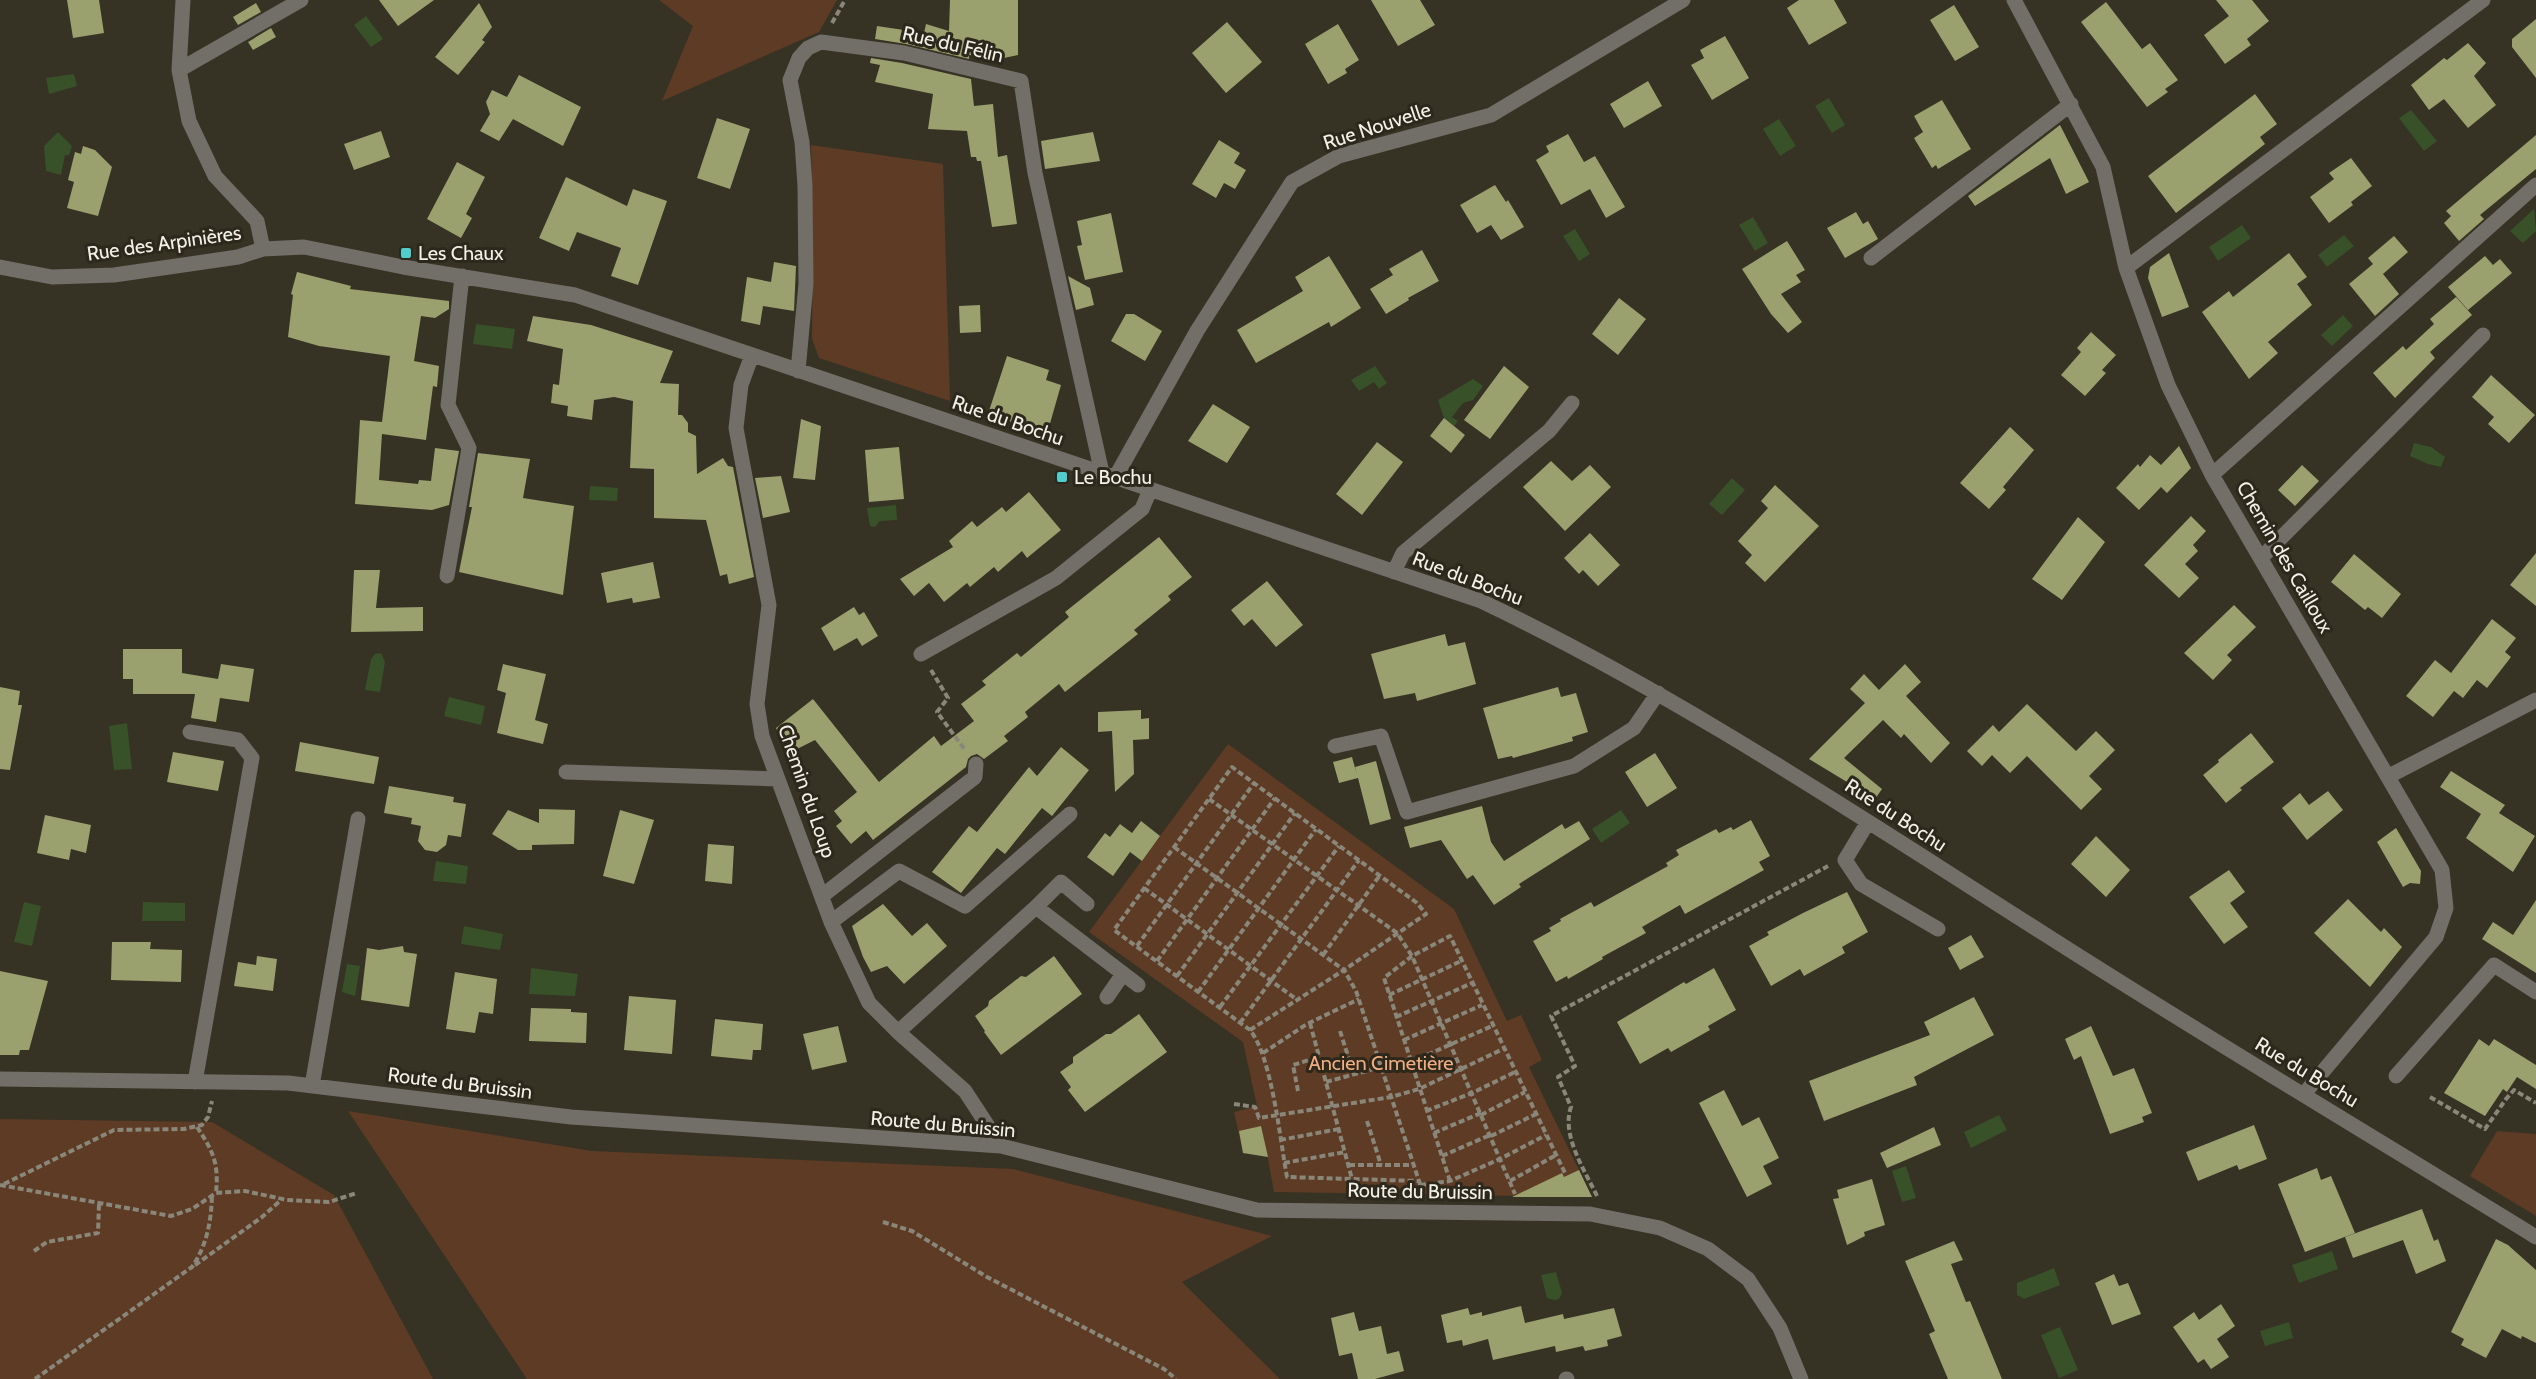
<svg xmlns="http://www.w3.org/2000/svg" width="2536" height="1379" font-family="Cabin,sans-serif">
	<rect width="100%" height="100%" fill="#363224"/>
	<path fill="#5e3b24" d="M659 0H837L819 32 662 101 693 26Z
		M811 145 943 164 950 401 819 358 812 339 813 233Z
		M1228 744 1454 909 1507 1021 1521 1015 1542 1060 1529 1067 1592 1197 1274 1192 1267 1154 1257 1155 1243 1153 1234 1112 1257 1106 1243 1042 1089 932Z
		M348 1111 592 1151 1013 1169 1272 1236 1182 1282 1280 1379H527Z
		M0 1119 212 1122 334 1195 433 1379H0Z
		M2497 1131 2536 1134V1216L2470 1176Z"/>
	<path fill="#385129" d="M366 16 383 39 371 47 354 25Z
		M74 74 77 86 49 94 46 78Z
		M1829 98 1845 125 1832 133 1815 106Z
		M2411 110 2437 141 2424 151 2399 118Z
		M1779 119 1796 146 1780 156 1763 129Z
		M58 132 72 146 69 155H65L61 175 46 171 44 146Z
		M2534 209 2536 231 2523 243 2510 231Z
		M1753 217 1768 243 1755 251 1739 225Z
		M2242 225 2251 238 2218 261 2209 247Z
		M1575 229 1590 254 1579 261 1563 236Z
		M2344 235 2354 246 2327 267 2318 255Z
		M2343 315 2353 326 2332 346 2321 335Z
		M476 324 515 329 512 349 473 344Z
		M1375 366 1387 383 1379 389 1374 382 1359 391 1351 380Z
		M1473 379 1483 386 1473 400 1463 403 1452 417 1458 421 1454 426 1444 418 1438 400Z
		M2414 443 2431 447 2445 457 2441 467 2428 464 2410 456Z
		M1732 478 1745 490 1722 515 1709 504Z
		M590 486 618 488 617 501 589 500Z
		M896 505 897 520 880 521 875 527 870 526 867 508Z
		M381 653 385 662 380 692 365 690 371 659 375 654Z
		M449 697 485 706 481 725 444 716Z
		M127 723 132 769 114 770 109 726Z
		M1621 810 1630 823 1601 843 1592 829Z
		M436 861 468 866 466 884 433 881Z
		M24 902 41 906 32 946 14 942Z
		M143 902 185 903V921H142Z
		M464 926 503 934 500 950 461 944Z
		M347 964 360 966 355 996 342 992Z
		M531 968 578 974 575 996 529 994Z
		M1999 1115 2007 1130 1971 1148 1964 1132Z
		M1906 1166 1916 1198 1902 1202 1892 1171Z
		M2332 1251 2338 1269 2299 1283 2292 1265Z
		M2054 1268 2060 1285 2024 1299 2017 1295V1283Z
		M1556 1272 1562 1293 1559 1299 1554 1300 1547 1298 1541 1275Z
		M2289 1322 2293 1338 2265 1346 2260 1331Z
		M2060 1327 2078 1370 2059 1378 2041 1335Z"/>
	<path fill="#9aa06e" d="M67 0H99L104 33 73 38Z
		M379 0H434L398 26Z
		M950 0H1018V55L1004 58 969 55V59L906 44 875 39 877 26 924 33 926 24 949 31Z
		M1371 0H1420L1435 25 1398 46Z
		M1799 0H1834L1847 23 1809 45 1787 8Z
		M2216 0H2252L2269 21 2247 39 2251 45 2225 64 2204 35 2229 16Z
		M2106 2 2142 49 2150 43 2178 80 2165 89 2168 92 2147 107 2081 22Z
		M256 3 261 12 238 25 233 17Z
		M479 3 492 27 482 40 485 42 458 75 435 57Z
		M1954 5 1979 47 1955 61 1930 20Z
		M2536 19V78L2512 47V39Z
		M1227 22 1262 62 1226 93 1192 53Z
		M1338 24 1359 60 1345 69 1347 73 1328 84 1305 44Z
		M271 28 276 37 253 50 248 42Z
		M1725 36 1749 78 1712 100 1691 65 1704 58 1700 50Z
		M2468 43 2486 63 2474 76 2496 105 2468 128 2444 99 2429 110 2411 85 2444 58 2447 60Z
		M871 58 902 63 971 79 974 106 993 104 998 157 1007 155 1017 224 992 227 981 161H977L976 157H971L967 131 928 129 933 94 875 82 880 65 870 63Z
		M519 75 581 107 563 146 513 119 499 141 480 131 490 114 486 102 492 90 507 97Z
		M1648 81 1662 106 1624 128 1610 104Z
		M2255 94 2277 124 2260 137 2265 144 2176 213 2148 176Z
		M1942 100 1971 149 1938 169 1936 165 1932 168 1914 138 1923 132 1914 116Z
		M717 118 750 129 730 189 697 178Z
		M2060 125 2089 182 2066 194 2050 158 1975 206 1968 196Z
		M381 131 390 157 354 170 344 144Z
		M1093 132 1100 161 1045 169 1041 141Z
		M1568 134 1584 162 1595 156 1625 207 1606 218 1590 189 1561 205 1536 160 1549 152 1546 146Z
		M2536 135V169L2480 215 2484 219 2459 241 2444 223 2451 216 2446 211Z
		M1219 140 1240 153 1234 163 1246 170 1235 189 1224 183 1216 198 1192 184Z
		M83 146 95 150 112 167 98 216 67 208 74 182 68 180 75 152 81 154Z
		M2351 158 2372 186 2351 202 2353 205 2329 223 2310 197 2334 179 2329 173Z
		M457 162 485 177 466 214 472 218 461 238 427 219Z
		M566 177 627 206 633 189 667 201 638 285 611 276 621 248 577 232 569 251 539 238Z
		M1495 185 1506 202 1508 200 1524 227 1501 240 1491 225 1477 233 1460 205Z
		M1856 212 1863 224 1868 221 1878 239 1845 258 1827 228Z
		M1111 213 1123 272 1085 280 1077 246 1082 245 1077 221Z
		M2394 236 2408 252 2383 274 2399 294 2375 316 2349 284 2373 264 2368 258Z
		M1787 241 1805 270 1796 275 1801 282 1781 294 1802 322 1788 333 1771 314 1742 269Z
		M1422 250 1439 281 1408 298 1409 300 1386 314 1370 289 1393 275 1389 269Z
		M2169 253 2189 307 2162 317 2148 278 2150 267Z
		M2289 253 2307 277 2297 284 2312 305 2268 342 2278 353 2249 379 2202 312 2229 291 2233 297Z
		M1329 256 1361 308 1331 327 1329 322 1256 363 1237 330 1303 291 1295 277Z
		M2485 256 2493 265 2500 259 2512 273 2468 310 2448 287Z
		M774 262 796 266 794 311 763 306 760 325 741 321 747 277 771 282Z
		M297 272 351 286 350 289 449 301V309L435 318 421 316 414 361 439 366 437 387 433 386 426 440 382 434 379 480 418 484 419 480 431 481 435 448 459 451 449 505 432 510 355 504 360 420 382 422 390 356 319 346 288 337 293 295 291 294Z
		M1068 276 1090 288 1094 305 1076 310Z
		M2456 297 2472 315 2430 352 2435 358 2395 398 2373 373 2403 346 2406 350 2434 324 2430 319Z
		M1619 298 1646 319 1618 355 1592 334Z
		M980 305 981 332 960 333 959 306Z
		M1126 314H1134L1162 331 1145 361 1111 341Z
		M533 316 591 325 673 351 660 383 679 384 678 415H682L688 423V432L696 436 697 474 723 458 728 466 733 467 754 577 729 584 727 574 720 576 706 520 654 518V469L630 468 633 401 614 397 594 400 592 420 567 416 568 406 551 403 553 384 559 385 563 349 527 341Z
		M2091 332 2116 355 2102 370 2106 373 2085 396 2061 375 2081 352 2077 348Z
		M1007 356 1049 370 1046 380 1061 385 1047 434 988 414Z
		M1504 366 1529 387 1490 439 1464 420Z
		M2491 375 2535 415 2509 443 2488 424 2494 417 2472 397Z
		M1213 404 1250 427 1227 463 1188 441Z
		M1444 418 1465 435 1451 453 1430 436Z
		M801 419 821 426 815 480 793 478Z
		M2010 427 2034 450 2003 487 2006 490 1989 509 1960 483Z
		M1377 442 1403 462 1362 515 1336 494Z
		M2179 446 2191 468 2167 493 2161 487 2139 510 2116 488 2138 464 2140 467 2150 455 2161 465Z
		M899 447 904 499 869 502 865 450Z
		M478 453 530 459 523 498 574 506 563 595 459 572 472 507H469Z
		M1551 461 1572 481 1590 465 1611 487 1565 531 1523 487Z
		M2302 465 2319 481 2295 506 2278 490Z
		M781 476 790 512 763 518 755 478Z
		M1775 485 1819 526 1765 582 1745 563 1752 555 1738 541 1768 508 1761 501Z
		M1029 492 1061 530 1027 558 1022 551 998 572 994 567 970 587 967 583 944 602 929 583 914 596 900 579 953 547 949 541 972 521 977 527 1002 507 1006 512Z
		M2191 516 2206 531 2193 545 2198 551 2185 564 2199 578 2179 598 2144 565Z
		M2078 517 2105 542 2062 600 2032 579Z
		M1590 533 1620 565 1598 586 1583 570 1579 574 1564 558Z
		M1159 537 1192 577 1168 596 1171 600 1134 630 1138 634 1065 692 1059 684 1025 712 1028 717 1004 736 1008 741 984 759 977 754 971 756 968 759 966 767 873 840 866 831 851 844 836 826 842 821 834 811 857 792 815 740 787 754 776 728 813 699 879 782 934 736 941 746 974 721 961 704 986 685 982 681 1017 653 1021 657 1069 617 1065 612Z
		M2536 553V606L2510 585Z
		M2354 554 2401 594 2382 618 2368 607 2365 610 2331 582Z
		M653 562 660 598 633 603 632 598 607 603 601 573Z
		M354 570H380L376 608 423 607V631L351 632Z
		M1267 581 1303 625 1276 647 1252 619 1244 626 1231 610Z
		M2234 605 2256 627 2227 655 2232 660 2213 680 2184 653Z
		M854 607 859 615 864 612 878 636 862 646 857 638 834 651 821 628Z
		M2492 619 2516 638 2505 652 2511 657 2487 688 2477 680 2463 698 2454 691 2433 717 2406 696 2435 660 2451 673Z
		M1445 634 1448 646 1465 642 1476 684 1417 701 1415 693 1384 699 1371 654Z
		M123 649H182V673L218 679 221 664 254 669 249 702 220 698 216 722 191 718 195 694H133V679H123Z
		M503 664 546 674 535 720 548 724 543 744 497 733 506 693 497 690Z
		M1905 664 1921 682 1906 696 1950 743 1931 763 1904 734 1901 738 1883 720 1844 758 1882 789 1875 799 1809 759 1865 703 1850 689 1864 674 1879 690Z
		M0 687 20 691 18 705H22L10 770 0 769Z
		M1558 687 1561 697 1576 693 1588 732 1572 737 1573 741 1513 758 1512 756 1498 759 1483 708Z
		M2027 704 2076 751 2096 731 2115 750 2089 776 2102 789 2081 810 2027 756 2010 773 1992 755 1982 766 1967 751 1993 725 1999 732Z
		M1141 710V719L1149 718V739L1133 740 1134 774 1115 792 1112 731 1098 732V712Z
		M2251 733 2274 762 2240 788 2242 790 2226 803 2203 775 2219 762 2218 760Z
		M300 742 379 757 374 784 295 771Z
		M1061 747 1089 770 1052 816 1042 808 1005 854 997 848 961 893 932 872 969 826 977 832 1029 767 1037 776Z
		M173 752 224 761 218 791 167 782Z
		M1655 753 1677 788 1647 807 1625 772Z
		M1352 757 1357 775 1355 767 1376 761 1391 819 1370 825 1358 778 1339 783 1333 762Z
		M2451 771 2505 805 2499 813 2535 836 2513 872 2466 838 2481 814 2440 787Z
		M389 786 454 797 453 802 466 804 461 837 448 835 446 845 437 852 425 850 418 841 421 826 411 824 412 818 384 813Z
		M2328 791 2343 810 2307 840 2282 808 2300 793 2309 805Z
		M1482 806 1491 842 1504 861 1562 824 1565 829 1579 821 1590 839 1519 884 1521 887 1494 905 1473 875 1467 879 1441 840 1410 848 1404 827Z
		M539 809 575 810 574 844 532 845V850H518L492 834 508 810 539 823Z
		M620 810 654 820 634 884 603 876Z
		M45 815 91 825 86 853 71 849 69 860 37 853Z
		M1751 820 1770 856 1759 862 1764 870 1685 914 1680 905 1642 927 1646 933 1602 957 1603 959 1568 979 1567 976 1556 982 1533 941 1551 931 1549 928 1561 921 1560 919 1591 902 1594 907 1668 866 1666 863 1679 855 1676 850 1716 829 1719 833 1731 827 1733 830Z
		M1141 821 1160 836 1142 861 1130 852 1113 876 1087 857 1105 833 1110 837 1120 824 1132 833Z
		M2396 828 2421 871 2420 884 2410 883 2403 887 2377 842Z
		M2096 836 2130 870 2106 897 2071 864Z
		M708 844 734 846 732 884 705 881Z
		M2229 870 2245 892 2230 903 2248 927 2224 944 2189 897Z
		M1847 892 1868 932 1842 947 1845 953 1804 976 1800 969 1771 986 1749 946 1769 935 1767 932 1803 913Z
		M2348 899 2381 932 2384 928 2402 947 2370 987 2314 933Z
		M2536 900V973L2482 939 2493 922 2513 935Z
		M883 904 912 936 927 923 947 946 904 984 887 966 871 972 863 957 852 926Z
		M1971 935 1984 957 1960 970 1948 948Z
		M112 942H151L150 949 182 950 181 982 111 980Z
		M403 946 404 952 417 954 409 1007 361 1000 367 948 379 950Z
		M257 956 277 959 273 991 234 986 238 962 256 965Z
		M1054 956 1082 994 1001 1055 984 1032 985 1031 975 1016 988 1006 989 1001 1021 976 1026 977Z
		M1714 968 1736 1010 1708 1026 1710 1030 1671 1052 1668 1048 1640 1064 1617 1022 1684 982 1686 984Z
		M0 971 48 981 29 1050H20L19 1055H0Z
		M455 972 497 979 493 1014 479 1012 475 1033 446 1029Z
		M629 996 676 1000 672 1054 624 1050Z
		M1974 997 1994 1035 1914 1077 1917 1085 1824 1121 1809 1081 1930 1035 1924 1022Z
		M531 1008 571 1009V1012L587 1013 586 1043 529 1041Z
		M1139 1014 1167 1052 1085 1112 1068 1090 1071 1087 1060 1072 1073 1063V1057L1106 1034H1111Z
		M715 1019 763 1024 761 1050H753L752 1060 711 1056Z
		M838 1026 847 1062 812 1070 803 1034Z
		M2091 1026 2113 1076 2134 1068 2152 1113 2142 1117 2144 1122 2110 1134 2081 1056 2074 1060 2065 1039Z
		M2479 1039 2489 1046 2494 1039 2536 1065V1089L2517 1077 2507 1092 2503 1089 2485 1116 2444 1093Z
		M1724 1090 1742 1126 1759 1117 1779 1158 1763 1166 1772 1184 1747 1197 1699 1103Z
		M2254 1125 2267 1159 2239 1170 2237 1165 2198 1181 2186 1152Z
		M1261 1126 1268 1157 1243 1153 1239 1131Z
		M1934 1127 1941 1145 1887 1168 1880 1153Z
		M2317 1168 2321 1180 2331 1176 2355 1233 2305 1252 2278 1184Z
		M1579 1170 1592 1197H1512L1562 1173 1564 1177Z
		M1872 1179 1885 1225 1864 1232 1865 1236 1847 1245 1833 1199 1839 1198 1837 1190Z
		M2422 1209 2434 1241 2438 1239 2446 1261 2416 1274 2403 1240 2353 1258 2345 1237Z
		M2496 1239 2508 1245 2536 1270V1343L2522 1336 2521 1339 2502 1329 2486 1358 2461 1345 2464 1339 2451 1332Z
		M1954 1241 1963 1260 1951 1264 1966 1302 1970 1301 2002 1379H1948L1929 1334 1935 1331 1905 1261Z
		M2114 1274 2119 1286 2128 1283 2141 1314 2112 1325 2095 1283Z
		M2221 1304 2235 1326 2217 1339 2229 1357 2211 1369 2204 1359 2198 1363 2173 1327 2194 1312 2199 1320Z
		M1521 1306 1525 1323 1563 1314 1564 1319 1614 1308 1622 1336 1607 1340 1608 1346 1585 1351 1583 1346 1556 1352 1555 1346 1493 1360 1488 1339 1463 1346 1462 1340 1447 1343 1441 1315 1468 1308 1470 1315 1482 1312V1316Z
		M1354 1312 1359 1331 1381 1326 1387 1354 1399 1351 1404 1371 1375 1379H1358L1352 1353 1339 1356 1331 1318Z"/>
	<g fill="none" stroke-linecap="round" stroke-linejoin="round">
		<path stroke="#89867a" stroke-width="4" stroke-dasharray="6 3" stroke-linecap="butt" d="M832 23 845 0
			M931 670 948 698 937 712 965 750
			M1209 799 1397 933 1412 956 1515 1194
			M1174 847 1344 970 1356 991 1423 1193
			M1144 888 1296 999
			M1137 946 1254 783
			M1323 955 1380 875
			M1157 961 1275 798
			M1177 976 1295 813
			M1198 992 1316 829
			M1389 995 1461 961
			M1220 1007 1339 846
			M1396 1017 1472 983
			M1240 1023 1359 860
			M1310 1023 1352 1179
			M1250 1030 1344 970 1426 914 1417 903 1232 767 1114 930 1250 1030C1272 1057 1280 1140 1287 1177L1418 1181
			M1340 1031 1354 1075
			M1404 1040 1482 1005
			M1263 1053 1307 1024 1359 999
			M1411 1062 1492 1026
			M1326 1082 1381 1067
			M1298 1091 1293 1065 1319 1057
			M2430 1097 2485 1129 2506 1099 2514 1090 2536 1103
			M1234 1104 1255 1107 1259 1118 1391 1097 1419 1089 1503 1049
			M1426 1111 1472 1093 1515 1072
			M1481 1115 1525 1092
			M1367 1121 1381 1165
			M197 1127C213 1151 219 1163 216 1193
			M1434 1133 1481 1113
			M1491 1136 1536 1114
			M1280 1140 1339 1129
			M1442 1156 1490 1135
			M1284 1163 1345 1152
			M1349 1165H1413
			M1450 1181 1384 978 1412 956 1450 936 1565 1173
			M1510 1181 1556 1155
			M4 1184 114 1130 184 1129 202 1125 208 1117 212 1101
			M0 1185 171 1216 192 1209 216 1193 245 1191 287 1200 329 1202 357 1193
			M1420 1185 1450 1181 1500 1159 1546 1135
			M1597 1196C1585 1171 1561 1135 1571 1107L1558 1077 1575 1066 1551 1016 1828 866
			M883 1222 912 1231 987 1277 1164 1369 1176 1379
			M34 1251 47 1242 98 1233 99 1204
			M195 1265 262 1217 282 1199
			M35 1379 192 1267C207 1245 211 1222 212 1196"/>
		<path stroke="#726e68" stroke-width="15" d="M183 0 179 70 189 121 215 176 257 221 263 249
			M2014 0 2103 167 2126 268 2168 385 2212 475 2442 870 2446 908 2436 937 2304 1094
			M179 70 301 0
			M1871 258 2071 104
			M0 267 52 277 114 275 238 257 263 249 304 247 403 267 575 295 1481 601C1679 695 1861 818 2046 935 2207 1038 2372 1136 2536 1237
			M2126 268 2483 0
			M752 355 741 385 736 428 769 605 757 704 762 736 831 922 869 1003 898 1032 965 1091 1001 1146
			M798 371 806 284 805 186 802 142 790 80 799 58 808 48 821 42 904 53 1021 81 1035 173 1102 473
			M2212 475 2536 185
			M1115 478 1197 331 1292 182 1339 156 1491 115 1683 0
			M2261 558 2483 335
			M1394 572 1403 553 1549 431 1572 403
			M447 576 469 448 448 405 462 276
			M921 654 1056 578 1142 509 1150 490
			M190 732 238 740 252 758 195 1082
			M1335 746 1381 736 1407 812 1574 766 1634 728 1658 693
			M566 772 777 779
			M2389 776 2536 700
			M1868 822 1845 860 1861 884 1938 929
			M822 896 975 777 976 764
			M1036 907 1061 882 1087 904
			M831 922 899 871 965 906 1070 814
			M1107 997 1123 974
			M898 1032 1036 907 1138 985
			M2396 1076 2494 965 2536 992
			M0 1079 288 1083 571 1117 1001 1146 1257 1210 1590 1214 1660 1228 1708 1249 1748 1279 1780 1328 1801 1379
			M312 1086 358 819
			M1566 1379H1567"/>
	</g>
	<g fill="#52cdce" stroke="#2c281b" stroke-width="2">
		<rect x="400" y="247" width="12" height="12" rx="3"/>
		<rect x="1056" y="471" width="12" height="12" rx="3"/>
	</g>
	<g text-anchor="middle" stroke-width="6" stroke-linejoin="round" paint-order="stroke">
		<g font-size="20" fill="#f3f0e8" stroke="#2c281b">
			<text transform="translate(953 44) rotate(13)" y="7">Rue du Félin</text>
			<text transform="translate(1377 126) rotate(-18)" y="7">Rue Nouvelle</text>
			<text transform="translate(164 243) rotate(-8)" y="7">Rue des Arpinières</text>
			<text transform="translate(1008 420) rotate(19)" y="7">Rue du Bochu</text>
			<text transform="translate(2285 557) rotate(60)" y="7">Chemin des Cailloux</text>
			<text transform="translate(1468 578) rotate(21)" y="7">Rue du Bochu</text>
			<text transform="translate(807 791) rotate(71)" y="7">Chemin du Loup</text>
			<text transform="translate(1896 815) rotate(33)" y="7">Rue du Bochu</text>
			<text transform="translate(2307 1072) rotate(31)" y="7">Rue du Bochu</text>
			<text transform="translate(460 1083) rotate(7)" y="7">Route du Bruissin</text>
			<text transform="translate(943 1124) rotate(5)" y="7">Route du Bruissin</text>
			<text transform="translate(1420 1191) rotate(1)" y="7">Route du Bruissin</text>
		</g>
		<g font-size="20" fill="#f3f0e8" stroke="#2c281b" text-anchor="start">
			<text x="418" y="260">Les Chaux</text>
			<text x="1074" y="484">Le Bochu</text>
		</g>
		<g font-size="20" fill="#f1ac81" stroke="#2c281b">
			<text x="1381" y="1070">Ancien Cimetière</text>
		</g>
	</g>
</svg>
